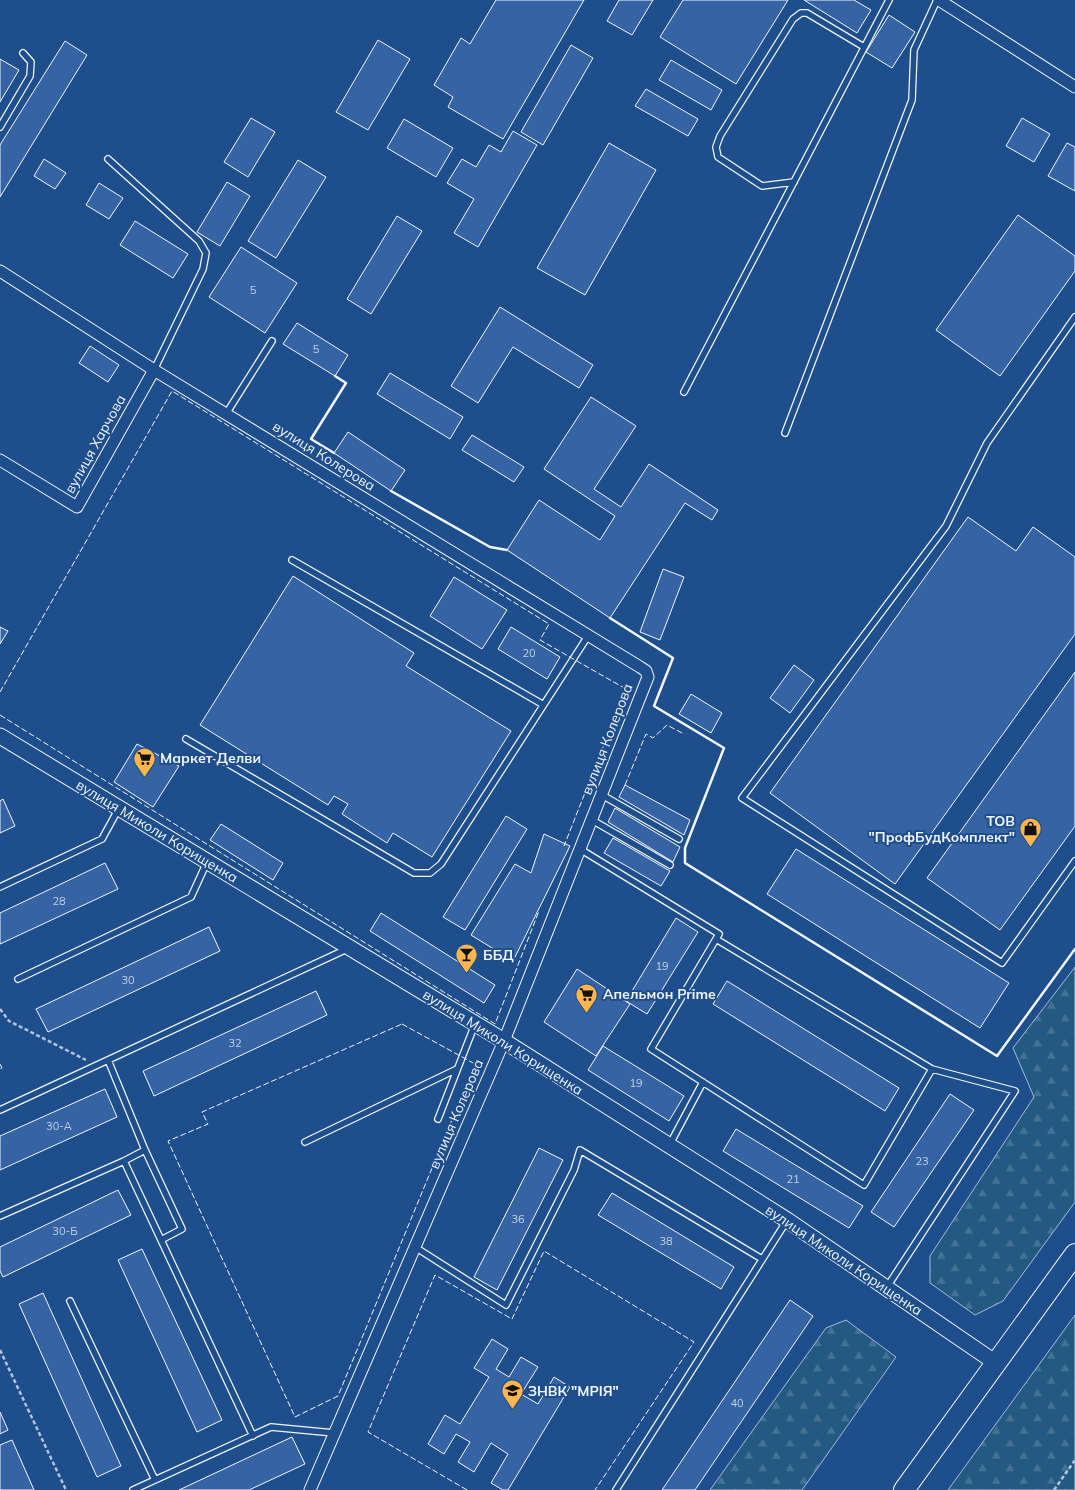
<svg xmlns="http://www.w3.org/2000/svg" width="1075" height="1490" font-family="Mulish,sans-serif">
	<defs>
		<pattern id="forest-firs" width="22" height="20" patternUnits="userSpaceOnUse" patternTransform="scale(1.25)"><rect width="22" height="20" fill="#245a82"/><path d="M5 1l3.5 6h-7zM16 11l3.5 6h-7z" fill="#447295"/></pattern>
	</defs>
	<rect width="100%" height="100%" fill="#1f4e8c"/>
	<path fill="url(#forest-firs)" stroke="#a8bbd7" d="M1075 967V1202L1003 1301 975 1315 930 1283V1256L1034 1097 1013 1048Z
		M1075 1315V1490H948Z
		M846 1320 896 1357 802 1490H710L826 1328Z"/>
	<path fill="#3563a3" stroke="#f2f6ff" d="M496 0H584L503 139 448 107 453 97 434 85 461 38 470 44Z
		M619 0H653L632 35 607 21Z
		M683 0H788L736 84 660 37Z
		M804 0H854L871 10 857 33Z
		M889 15 915 32 892 68 866 52Z
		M378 40 410 59 368 130 336 112Z
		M65 41 87 55 0 197V145Z
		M571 45 593 58 543 145 521 132Z
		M0 59 19 70 0 102Z
		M671 60 722 90 711 110 659 80Z
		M646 89 698 119 688 136 635 106Z
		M251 118 275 132 248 177 224 162Z
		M1022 118 1050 134 1034 162 1006 146Z
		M404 119 453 148 436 177 387 148Z
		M513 131 537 145 478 247 454 233 474 199 447 183 462 159 476 167 489 145 501 152Z
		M609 143 656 170 585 295 537 268Z
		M1067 143 1075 147V191L1048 176Z
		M44 159 66 173 55 189 34 176Z
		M298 160 326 177 276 258 248 241Z
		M227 182 250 196 220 246 197 232Z
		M99 183 123 198 109 219 86 205Z
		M1018 215 1075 256V271L1000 376 936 330Z
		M397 216 422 231 371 314 347 299Z
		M135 221 188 254 173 278 120 245Z
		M241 247 297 283 265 333 209 297Z
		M500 307 593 365 579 388 513 347 478 403 451 386Z
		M297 323 348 355 335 376 283 344Z
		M90 346 119 365 108 382 79 363Z
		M390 373 463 417 450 439 377 394Z
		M591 397 636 426 594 489 621 507 649 464 718 510 712 520 685 503 610 618 507 550 539 500 600 540 615 516 544 469Z
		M348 432 405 470 391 491 334 453Z
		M472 435 524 467 514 482 462 450Z
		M968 517 1016 551 1033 527 1075 557V634L895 884 770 793Z
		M663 569 684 577 660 640 640 632Z
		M293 576 414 653 406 666 511 731 432 857 393 833 387 843 342 814 348 804 334 796 328 805 200 725Z
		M454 577 507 610 482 649 430 616Z
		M0 627 8 631 0 644Z
		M511 627 560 657 547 679 498 649Z
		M794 665 814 680 790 713 770 698Z
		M1075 672V826L1000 930 927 878Z
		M691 694 722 713 711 733 679 714Z
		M137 744 179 766 153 807 114 782Z
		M625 785 690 820 684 835 619 797Z
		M3 799 15 826 0 833V801Z
		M615 808 680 847 673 862 608 822Z
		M506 816 527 829 465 930 443 917Z
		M221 824 283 863 273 880 210 840Z
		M544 834 570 846 513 961 471 935 515 864 531 873Z
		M613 838 670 871 661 886 604 853Z
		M796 849 1009 983 980 1028 767 894Z
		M105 863 118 889 0 944V913Z
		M381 913 495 985 484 1003 370 931Z
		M676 918 698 932 647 1014 626 1001Z
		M209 927 220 951 48 1032 36 1009Z
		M577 969 630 1004 596 1056 544 1022Z
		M727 981 899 1088 885 1111 713 1004Z
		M316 991 327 1015 154 1096 143 1071Z
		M603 1046 684 1096 669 1121 588 1070Z
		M105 1089 117 1117 0 1170V1136Z
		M950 1094 974 1110 894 1227 871 1212Z
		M736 1129 863 1206 849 1228 723 1151Z
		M539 1148 563 1160 497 1290 474 1277Z
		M118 1190 131 1215 3 1277 0 1271V1247Z
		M612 1193 734 1267 721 1289 598 1215Z
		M142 1249 222 1420 197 1432 118 1260Z
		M43 1293 121 1466 97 1477 19 1304Z
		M790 1300 813 1316 695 1490H662Z
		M492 1339 508 1349 496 1369 509 1377 521 1357 538 1367 521 1394 538 1404 554 1377 570 1387 508 1490H503L491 1483 508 1454 491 1443 474 1472 458 1462 470 1442 456 1434 444 1454 428 1444 445 1415 460 1424 489 1377 474 1368Z
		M0 1412 8 1430 0 1434Z
		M292 1437 305 1464 249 1490H179Z
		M12 1440 34 1490H0V1445Z"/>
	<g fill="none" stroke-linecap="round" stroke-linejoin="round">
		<defs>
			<path id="service" d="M0 127 30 76 31 62 23 53
				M108 159 199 241 206 253 203 269 154 370
				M794 182 762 186 718 157 716 147 720 136 793 19 801 13H807L864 47
				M1075 317 987 443 946 526 742 798 1002 963 1075 861
				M684 392 889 0
				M226 414 272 341
				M785 433 912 100 914 50 937 0
				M292 560 542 704
				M186 739 414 873H430L441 864 588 636
				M602 795 679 839
				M592 820 670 865
				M580 849 719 934 716 939 651 1049 864 1185 932 1069 716 939
				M0 887 102 839 119 808
				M18 979 191 897 207 862
				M108 1060 349 948
				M0 1110 108 1060 145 1150
				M438 1119 475 1024
				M305 1142 457 1069
				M670 1144 703 1082
				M124 1161 145 1150 182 1229 161 1240
				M0 1216 124 1161 253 1436
				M415 1247 506 1305 574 1170 580 1150 762 1259
				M887 1287 1015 1091 932 1069
				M70 1301 155 1480
				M133 1490 271 1427 334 1433
				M616 1490 786 1222"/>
			<path id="minor" d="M939 0 1075 87
				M0 271 154 370 640 667 646 671 648 677 504 1041 310 1490
				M0 460 77 507 154 370"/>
			<path id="tertiary" d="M0 736 504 1041 787 1220 996 1363"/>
			<path id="trunk" d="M904 1490 1075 1254"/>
		</defs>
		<use href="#service" stroke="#f2f6ff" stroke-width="8"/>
		<use href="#minor" stroke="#f2f6ff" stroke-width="13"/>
		<use href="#tertiary" stroke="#f2f6ff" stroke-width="17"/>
		<use href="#trunk" stroke="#f2f6ff" stroke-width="22"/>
		<path stroke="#b3c4dc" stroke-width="2.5" stroke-dasharray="4 2.5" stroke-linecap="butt" d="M0 1009 9 1021 86 1060
			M0 1350 66 1490
			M1054 1490 1075 1460"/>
		<use href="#service" stroke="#1f4e8c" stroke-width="5.5"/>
		<use href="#minor" stroke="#1f4e8c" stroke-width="11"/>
		<use href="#tertiary" stroke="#1f4e8c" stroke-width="15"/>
		<use href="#trunk" stroke="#1f4e8c" stroke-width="20"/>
		<path stroke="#f2f6ff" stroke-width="1" stroke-dasharray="6 2.5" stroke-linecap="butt" d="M0 692 172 391 549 624 540 640 626 689 564 846
			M0 715 495 1024 539 911
			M625 785 646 734 653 738 667 725 684 734
			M402 1024 475 1064 338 1396 295 1417 168 1141 208 1124 202 1112Z
			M0 1064 2 1068 0 1069
			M467 1490 368 1432 435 1275 512 1319 544 1251 694 1342 595 1490"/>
		<path stroke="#f2f6ff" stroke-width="2.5" d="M334 453 311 439 346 383 335 376
			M391 491 490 547 507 550
			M610 618 673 658 654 706 724 748 685 848V863L997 1056 1075 949"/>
	</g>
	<defs>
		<symbol id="supermarket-pin" viewBox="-11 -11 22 30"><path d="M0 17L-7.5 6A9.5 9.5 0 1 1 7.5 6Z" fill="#ffb74d" stroke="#1f4e8c"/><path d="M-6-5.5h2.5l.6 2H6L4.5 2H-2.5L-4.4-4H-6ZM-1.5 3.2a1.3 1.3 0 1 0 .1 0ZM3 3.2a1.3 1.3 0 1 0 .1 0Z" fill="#111"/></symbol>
		<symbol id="shop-pin" viewBox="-11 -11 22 30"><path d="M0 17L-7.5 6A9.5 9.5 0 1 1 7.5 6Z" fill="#ffb74d" stroke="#1f4e8c"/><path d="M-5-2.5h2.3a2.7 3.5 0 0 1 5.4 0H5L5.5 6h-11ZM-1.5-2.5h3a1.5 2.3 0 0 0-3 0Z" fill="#111"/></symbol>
		<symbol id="bar-pin" viewBox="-11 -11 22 30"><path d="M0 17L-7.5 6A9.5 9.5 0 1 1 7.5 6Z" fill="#ffb74d" stroke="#1f4e8c"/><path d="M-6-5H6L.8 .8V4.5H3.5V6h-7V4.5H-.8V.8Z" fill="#111"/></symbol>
		<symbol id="school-pin" viewBox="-11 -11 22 30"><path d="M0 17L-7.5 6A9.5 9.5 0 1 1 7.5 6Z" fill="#ffb74d" stroke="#1f4e8c"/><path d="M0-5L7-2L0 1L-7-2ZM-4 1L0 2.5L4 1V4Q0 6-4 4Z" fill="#111"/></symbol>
	</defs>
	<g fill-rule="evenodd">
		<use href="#supermarket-pin" x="132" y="746" width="25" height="34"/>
		<use href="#shop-pin" x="1018" y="816" width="25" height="34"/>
		<use href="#bar-pin" x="454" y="942" width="25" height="34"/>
		<use href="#supermarket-pin" x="574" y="982" width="25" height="34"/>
		<use href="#school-pin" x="500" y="1378" width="25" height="34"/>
	</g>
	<g text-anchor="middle" stroke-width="4" stroke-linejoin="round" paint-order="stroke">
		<g font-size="11" fill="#c3d1e8">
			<text x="253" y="294">5</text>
			<text x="316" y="353">5</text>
			<text x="529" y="657">20</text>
			<text x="59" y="905">28</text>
			<text x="662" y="970">19</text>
			<text x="128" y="984">30</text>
			<text x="235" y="1047">32</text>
			<text x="636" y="1087">19</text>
			<text x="59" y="1130">30-А</text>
			<text x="922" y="1165">23</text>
			<text x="793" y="1183">21</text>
			<text x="518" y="1223">36</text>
			<text x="65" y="1235">30-Б</text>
			<text x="666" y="1245">38</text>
			<text x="737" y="1407">40</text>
		</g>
		<g font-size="14" fill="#f2f6ff" stroke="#1f4e8c">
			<text transform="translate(95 444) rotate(-61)" y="5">вулиця Харчова</text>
			<text transform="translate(324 456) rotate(32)" y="5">вулиця Колерова</text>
			<text transform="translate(607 739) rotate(-69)" y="5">вулиця Колерова</text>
			<text transform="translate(157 831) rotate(31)" y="5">вулиця Миколи Корищенка</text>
			<text transform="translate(503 1042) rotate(32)" y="5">вулиця Миколи Корищенка</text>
			<text transform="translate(456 1114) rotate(-67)" y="5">вулиця Колерова</text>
			<text transform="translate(844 1260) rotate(34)" y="5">вулиця Миколи Корищенка</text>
		</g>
		<g font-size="14" font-weight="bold" fill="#f2f6ff" stroke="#1f4e8c" text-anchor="start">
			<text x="160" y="763">Маркет Делви</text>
			<text x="1015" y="826" text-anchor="end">ТОВ<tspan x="1015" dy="16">"ПрофБудКомплект"</tspan></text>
			<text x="483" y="960">ББД</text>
			<text x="603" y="999">Апельмон Prime</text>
			<text x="528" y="1396">ЗНВК "МРІЯ"</text>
		</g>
	</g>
</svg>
